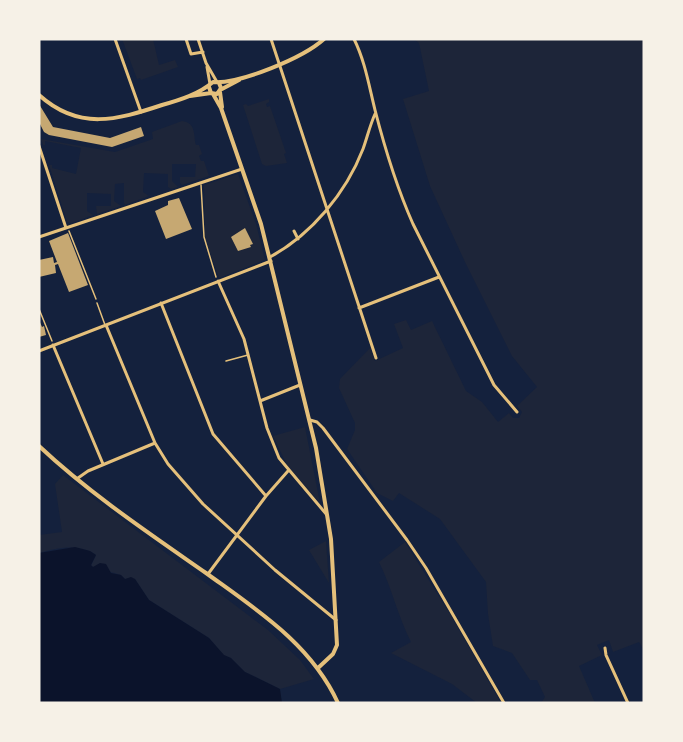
<svg xmlns="http://www.w3.org/2000/svg" width="683" height="742" font-family="Arial,sans-serif">
	<rect width="100%" height="100%" fill="#14213d"/>
	<path fill="#1d2539" d="M122 39H153L159 65 175 60 178 67 141 80 140 78 137 79Z
		M414 39H644V651L639 642 613 652 609 640 597 645 602 655 579 666 595 703H541L545 697 537 680H530L512 653 493 646 488 614 486 582 440 519 399 493 393 501 377 493 347 449 355 430V423L339 388 340 379 370 348 375 361 403 348 394 324 406 320 411 330 432 321 466 391 482 402 498 422 509 413 513 418H519L522 412 517 406 537 387 512 356 465 262 430 186 403 99 429 91 419 43Z
		M269 99V102L266 104 267 107 270 106 286 153 284 154 287 163 266 166 262 164 243 105 246 104 248 106Z
		M182 121C197 123 193 136 196 145H199L202 154 199 156 201 161H204L209 176 182 185 180 183V177H195L196 164H172V181L178 187 171 189 168 187V174L144 173 143 192 149 196 125 205 124 203V183L115 184 114 201 121 206 97 214 96 206H111V194L87 193V211L93 215 72 223 67 222 49 165H52V168L76 174 81 148 45 141V145H43L41 139 115 152 153 139 152 132Z
		M238 174 256 224 265 260 219 278 205 238 204 185Z
		M305 427 320 503 288 467 273 436Z
		M63 475 268 630 300 660 314 679 280 689 245 672 231 658 224 656 209 638 149 600 135 579H125L121 575 91 566 96 555C80 543 56 548 39 553V535L62 532 55 484Z
		M326 541 329 583 309 550Z
		M405 542 450 614 501 703H477L452 684 391 653 411 642C398 617 392 588 379 562Z"/>
	<path fill="#0b132b" d="M75 547 90 551 96 555 91 565 93 567 100 563 106 564 111 573 121 575 125 579 131 577 135 579 149 600 209 638 224 655 231 658 245 672 280 689 282 703H39V553Z"/>
	<path fill="#c6a872" d="M39 104 53 127 110 138 141 127 144 136 112 147 49 135 44 132 39 122Z
		M179 198 192 229 166 239 155 211 168 205V201Z
		M245 228 253 244 250 245 251 247 238 251 231 237Z
		M68 233 88 285 69 292 58 264 55 265 56 273 39 277V260L53 257 54 263 57 262 49 241Z
		M39 320 42 327 44 326 46 335 39 337Z"/>
	<g fill="none" stroke-linecap="round" stroke-linejoin="round">
		<path stroke="#e5c07b" stroke-width="1.5" d="M201 185 204 237 216 277
			M69 231 96 299
			M39 309 52 341"/>
		<path stroke="#e5c07b" stroke-width="1.5" d="M97 303 105 325
			M226 361 248 355"/>
		<path stroke="#e5c07b" stroke-width="3" d="M115 39 141 112
			M186 39 191 54 203 52
			M198 39 206 63 217 82
			M271 39 376 358
			M354 39C365 61 369 86 375 110 385 149 397 188 413 224L488 373 494 385 517 412
			M207 67 210 84
			M39 146 66 228
			M294 231 298 239
			M39 237 242 169
			M270 257C311 235 346 193 363 149 367 138 370 125 375 114
			M218 281 244 339 267 428 279 458 327 515
			M161 303 213 434 266 496
			M359 308 439 277
			M106 325 155 443 168 464 203 504 275 570 336 620
			M53 345 103 464
			M39 351 271 261
			M260 401 300 385
			M310 420 317 422 323 428 407 540 426 568 504 703
			M78 478 88 471 155 443
			M208 574 266 496 288 471
			M605 648 606 655 628 703"/>
		<path stroke="#e5c07b" stroke-width="4" d="M209 87 211 93 217 94 221 88 219 83
			M222 89 239 80
			M220 92 222 107
			M213 94 221 108 261 224 316 448 331 539 337 645 333 654 318 668
			M39 95C79 131 117 120 162 105 180 100 199 94 213 82 240 84 303 58 324 39
			M190 96 211 93
			M39 446C89 493 150 534 206 573 257 610 311 644 338 703"/>
	</g>
	<rect width="683" height="742" fill="none" stroke="#f6f1e7" stroke-width="81"/>
</svg>
